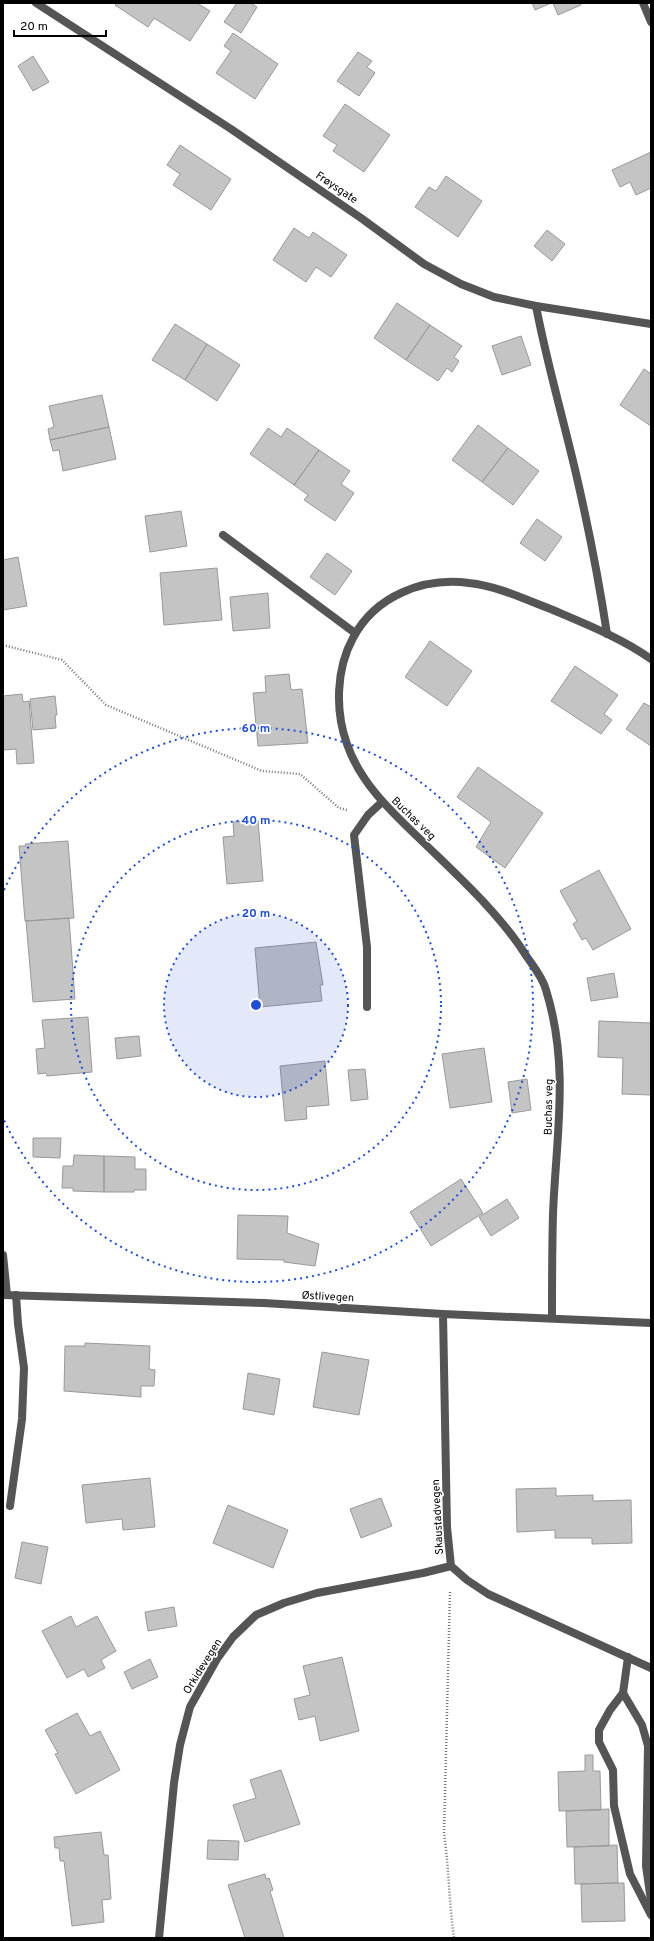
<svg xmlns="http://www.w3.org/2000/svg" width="654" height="1941" font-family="Overpass,sans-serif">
	<rect width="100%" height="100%" fill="#fff"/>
	<path fill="#c4c4c4" stroke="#999" d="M117 3H197L210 11 190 41 154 18 148 27 115 5Z
		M237 3H251L257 7 241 33 224 22Z
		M532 3H551L535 10Z
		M553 3H580L581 5 558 15Z
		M233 33 278 64 255 99 216 73 231 51 224 46Z
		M358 52 372 61 367 67 375 73 359 96 337 81Z
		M33 56 49 82 33 91 18 66Z
		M345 104 390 135 364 172 333 151 337 145 323 136Z
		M180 145 231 179 211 210 173 185 180 174 167 165Z
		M651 152V188L636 195 630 182 620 187 612 170Z
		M446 176 482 201 458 237 415 207 429 187 436 191Z
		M294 228 309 238 313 232 347 255 331 277 316 267 306 282 273 260Z
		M547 230 565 244 552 261 534 246Z
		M397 303 430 325 406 360 374 338Z
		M175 324 207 344 185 380 152 360Z
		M430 325 462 346 454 357 459 361 452 372 447 368 438 381 406 360Z
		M521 336 531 365 502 375 492 346Z
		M207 344 240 365 217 401 185 380Z
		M644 369 651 374V426L620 405Z
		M102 395 109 427 50 440 48 429 54 427 49 406Z
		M478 425 508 448 482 482 452 460Z
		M109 427 116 459 63 471 59 450 53 451 50 440Z
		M268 428 281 437 287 428 319 450 294 485 250 454Z
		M508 448 539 471 513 505 482 482Z
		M319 450 350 471 341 484 354 493 335 521 304 500 308 495 294 485Z
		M181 511 187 546 150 552 145 516Z
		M537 519 562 537 545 561 520 543Z
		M327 553 352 571 335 595 310 577Z
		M18 557 27 606 3 610V560Z
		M217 568 222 620 164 625 160 573Z
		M268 593 270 628 233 631 230 597Z
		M430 641 472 671 447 706 405 677Z
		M575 666 618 695 604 714 612 720 601 734 551 701Z
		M289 674 291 690 302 689 308 743 258 746 253 693 266 692 265 676Z
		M22 694 23 702 29 701 34 763 17 764 16 749 3 750V696Z
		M55 696 57 715H55L56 728 33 730 30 699Z
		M644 703 651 707V746L626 729Z
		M478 767 543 813 505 868 476 847 491 822 457 797Z
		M258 820 263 881 227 884 223 837 234 836 233 822Z
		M68 841 74 918 25 921 19 846H26L25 844Z
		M599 870 631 929 593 950 586 938 582 940 573 924 577 921 560 891Z
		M69 918 75 999 33 1002 26 921Z
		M316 942 323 985H320L322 1001 260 1007 255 948Z
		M614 973 618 997 591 1001 587 978Z
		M88 1017 92 1072 47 1076 46 1073 38 1074 36 1049 45 1048 42 1020Z
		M599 1021 651 1023V1095L622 1094 623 1058 598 1057Z
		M139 1036 141 1056 117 1059 115 1038Z
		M484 1048 492 1102 450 1108 442 1054Z
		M325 1061 329 1105 306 1107 307 1119 285 1121 280 1066Z
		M365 1069 368 1099 351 1101 348 1070Z
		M527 1079 531 1110 512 1113 508 1082Z
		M33 1138H61L60 1158 33 1157Z
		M74 1155 104 1156V1192L73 1191V1188H62L63 1166H73Z
		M104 1156 135 1157V1169H146V1190H134V1192H104Z
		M461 1179 483 1213 431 1246 410 1212Z
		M507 1199 519 1218 491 1236 479 1217Z
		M238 1215 288 1216 287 1233 319 1244 315 1266 284 1262V1260L237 1259Z
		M85 1343 150 1346 149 1369 155 1370 154 1386H141V1397L64 1391 65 1346H85Z
		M322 1352 369 1360 359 1415 313 1407Z
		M248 1373 280 1379 274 1415 243 1409Z
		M150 1478 155 1527 123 1530 122 1519 86 1523 82 1485Z
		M556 1488V1496L593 1495V1501L631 1500 632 1543 592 1544V1538H555V1530L517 1532 516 1489Z
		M381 1498 392 1526 361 1538 350 1509Z
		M228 1505 288 1530 273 1568 213 1543Z
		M22 1542 48 1547 41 1584 15 1578Z
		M174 1607 177 1626 148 1631 145 1612Z
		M71 1616 76 1627 97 1616 116 1651 101 1660 105 1668 88 1677 84 1669 67 1678 42 1631Z
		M342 1657 359 1731 320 1741 315 1716 299 1720 294 1699 310 1695 303 1666Z
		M150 1659 158 1677 132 1689 124 1672Z
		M77 1713 90 1736 100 1731 120 1770 76 1794 55 1754 58 1753 45 1730Z
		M585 1755H593V1771H600L601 1810 559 1811 558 1772 585 1771Z
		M281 1770 300 1824 245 1842 233 1805 256 1798 250 1780Z
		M609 1809V1846L567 1847 566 1811Z
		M101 1832 104 1855H108L111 1899 102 1900 104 1922 72 1926 64 1861H60L59 1848H55L54 1837Z
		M208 1840 239 1841 238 1860 207 1859Z
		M617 1845 618 1883 575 1884 574 1847Z
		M265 1874 266 1879 269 1878 273 1890 270 1891 284 1938H245L228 1885Z
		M618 1883H624L625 1921 582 1922 581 1884Z"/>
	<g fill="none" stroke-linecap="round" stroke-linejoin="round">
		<path stroke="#777" stroke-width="2.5" stroke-dasharray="1 2" stroke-linecap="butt" d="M3 645 62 660 106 705 262 771 300 774 339 808 347 810
			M450 1592 444 1833C449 1868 449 1903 454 1938"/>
		<path stroke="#555" stroke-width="8" d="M536 306C547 364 564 421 577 478 589 530 599 581 607 634
			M223 535 355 633
			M367 1007V947L354 835 368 815 382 802
			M10 1506 22 1419 24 1368 18 1324 16 1295
			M623 1693 610 1710 599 1730V1742L613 1770 614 1806 630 1874 651 1915"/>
		<path stroke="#555" stroke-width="8" d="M36 3 231 129 361 218 424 264 461 284 494 297 536 306 651 324
			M643 3 651 22
			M3 1255 7 1295
			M3 1295 264 1303 443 1314 651 1323
			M443 1314 447 1527 451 1566 467 1580 488 1594 651 1668
			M552 1318C552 1284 552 1249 553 1214 556 1136 570 1067 546 990 543 978 534 967 527 957 500 914 460 878 424 843 394 814 361 785 347 744 335 711 336 669 353 638 375 596 423 577 469 583 498 586 526 600 553 610 586 624 621 638 651 659
			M628 1657 623 1693 642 1725 648 1746 646 1866 651 1901
			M159 1938 174 1783 180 1745 190 1707 217 1659 233 1637 256 1615 284 1603 317 1593 423 1573 451 1566"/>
	</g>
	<circle cx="256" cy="1005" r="92" fill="#1d4ed8" fill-opacity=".12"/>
	<g fill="none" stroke="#1d4ed8" stroke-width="2" stroke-dasharray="2 4">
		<circle cx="256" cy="1005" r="92"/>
		<circle cx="256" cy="1005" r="185"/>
		<path d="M4 890A277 277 0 1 1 4 1120"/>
	</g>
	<g text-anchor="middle" stroke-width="3.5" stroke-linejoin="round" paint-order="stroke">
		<g font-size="11" fill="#000" stroke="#fff">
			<text transform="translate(337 187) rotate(34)" y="4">Frøysgate</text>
			<text transform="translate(414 818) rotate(44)" y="4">Buchas veg</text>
			<text transform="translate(548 1107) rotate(-89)" y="4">Buchas veg</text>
			<text transform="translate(328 1296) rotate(3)" y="4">Østlivegen</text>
			<text transform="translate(437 1517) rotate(-93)" y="4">Skaustadvegen</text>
			<text transform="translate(202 1666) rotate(-58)" y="4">Orkidevegen</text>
		</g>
	</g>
	<circle cx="256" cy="1005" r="6" fill="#1d4ed8" stroke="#fff" stroke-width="2"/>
	<g font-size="12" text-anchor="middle" font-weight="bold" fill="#1d4ed8" stroke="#fff" stroke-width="3.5" stroke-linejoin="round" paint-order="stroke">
		<text x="256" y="732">60 m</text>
		<text x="256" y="824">40 m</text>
		<text x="256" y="917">20 m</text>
	</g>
	<rect width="654" height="1941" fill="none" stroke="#000000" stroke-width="8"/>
	<path d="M14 30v6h92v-6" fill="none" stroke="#000000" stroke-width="2"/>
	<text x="20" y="30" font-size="12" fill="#000000" stroke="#ffffff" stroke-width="3" paint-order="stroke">20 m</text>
</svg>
